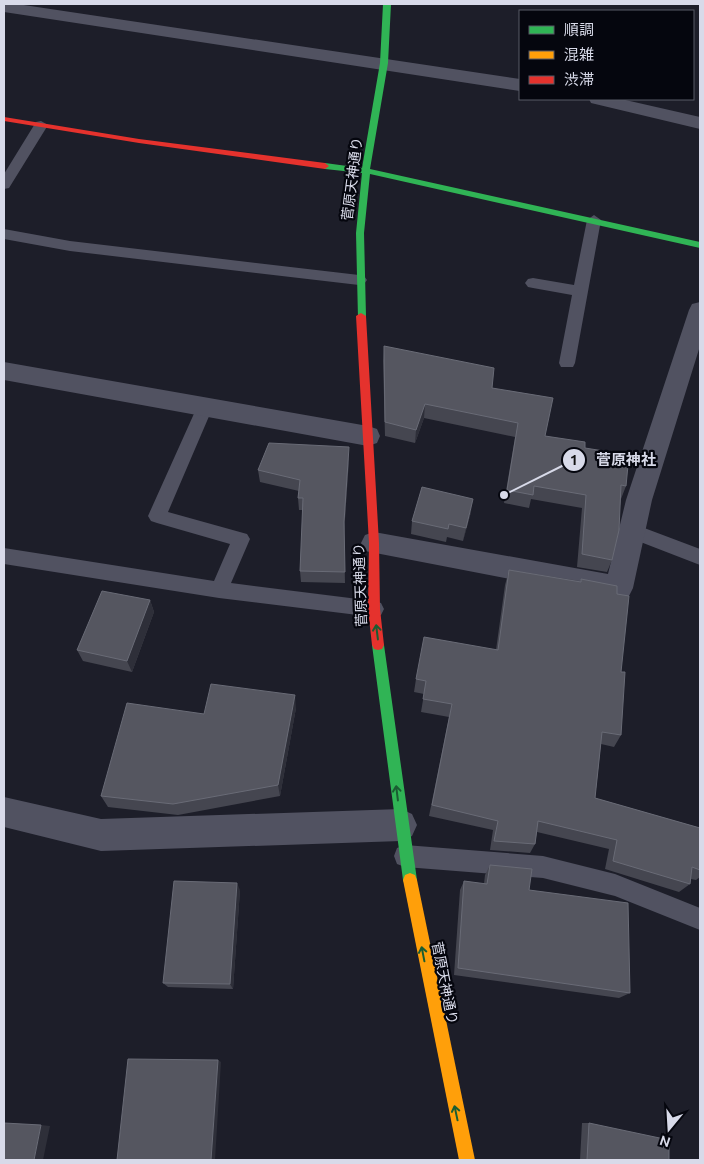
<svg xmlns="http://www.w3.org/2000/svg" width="704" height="1164" font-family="Ubuntu,'Noto Sans JP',sans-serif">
	<rect width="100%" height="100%" fill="#1d1e29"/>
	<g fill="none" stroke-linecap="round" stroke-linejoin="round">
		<path fill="#515261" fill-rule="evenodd" d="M41 121 48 125 9 188 4 189V174L36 122Z
			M594 215 601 220 575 363 573 367H561L559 363 572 295 533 288 528 287 525 283 528 279 533 278 574 285 587 220Z
			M4 229 70 241 359 275 364 276 367 280 364 284 359 285 70 251 4 239Z
			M205 401 211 403 213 407 168 512 247 534 250 539 231 583 374 601 381 603 384 609 381 615 374 617 219 598 4 564V548L214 581 230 544 157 523 151 521 148 516 197 407 199 403Z
			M631 523 700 549V565L625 536 622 531 625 526Z
			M405 845 543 856 615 874 700 908V930L615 896 543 878 405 867 397 864 394 856 397 848Z"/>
		<path fill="#515261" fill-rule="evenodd" d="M4 4H17L520 79V91L4 12Z
			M589 99H621L700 117V129L591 103Z
			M700 302V346L652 500 633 588 629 596 619 600 365 551 361 543 365 535 374 532 608 574 626 500 689 310 692 304Z
			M4 362 368 426 377 429 380 436 377 443 368 446 4 380Z
			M4 797 101 819 401 809 412 814 417 825 412 836 401 841 101 851 4 827Z"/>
		<path fill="#30b455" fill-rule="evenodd" d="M383 4H391L388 63 370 169 700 242V248L370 174 364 233 366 316 361 319 358 318 356 233 362 173 325 169 321 166 325 163 362 168 380 63Z
			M378 640 382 641 384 645 417 880 415 885 410 887 405 885 403 880 372 645 374 641Z"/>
		<path fill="#ff9f0a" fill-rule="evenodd" d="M410 873 415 875 417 880 475 1160H459L403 880 405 875Z"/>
		<path fill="#e5322d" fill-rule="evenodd" d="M4 117 139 139 325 163 329 166 325 169 139 143 4 121Z
			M361 313 366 316 379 543 380 609 384 645 382 649 378 650 374 649 372 645 368 609 369 543 356 316Z"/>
	</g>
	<path fill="#454650" d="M384 346 492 388 545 436 585 448 626 486 621 499 612 560 607 572 577 567 582 508 531 499 529 508 504 503 515 437 424 418 415 443 385 436 383 361Z
		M349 459 344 534 345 583 301 582 300 571 303 510H299L298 498 299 491 260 482 258 470Z
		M471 512 463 541 447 537 446 542 411 534 412 521Z
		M509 570 580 581 581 579 617 594 621 672V735L614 747 601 744 595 798 700 828V877L696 880 691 879 690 884 679 892 605 869 609 849 537 832 535 844 530 853 490 850 493 830 429 816 449 717 421 712 424 694 414 692 416 679 496 650 505 585Z
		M150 600 154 612 132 672 83 661 77 650Z
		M296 708 280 796 178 815 108 807 101 796 204 714Z
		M490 865 529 890 630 993 619 998 454 975 460 890 464 881 484 884 485 875Z
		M240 890 233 989 168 987 163 983Z
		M582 1123H589L669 1160H580Z"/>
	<path fill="#2e2f39" d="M425 404 424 418 415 443 416 430Z
		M349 447V459L344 534V522Z
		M473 499 471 512 463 541 466 528Z
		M150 600 154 612 132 672 127 661Z
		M295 695 296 708 280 796 278 785Z
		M237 883 240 890 233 989 230 984Z
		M218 1060 221 1062 215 1160H211Z
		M41 1125 50 1126 43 1160H34Z"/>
	<path fill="#555660" stroke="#696b76" d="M384 346 494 368 492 388 553 398 545 436 585 442V448L629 455 626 486 621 485 619 530 612 560 582 554 586 495 534 486 533 495 507 490 518 423 425 404 416 430 385 422Z
		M269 443 349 447 344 522 345 572 300 571 303 498H298L300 480 258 470Z
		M422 487 473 499 466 528 449 524 448 529 412 521Z
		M509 570 581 582V579L617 586V594L629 596 621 672H625L621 735 602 732 595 798 700 828V870L692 867 690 884 613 861 617 840 538 821 535 844 494 841 498 821 432 805 452 704 423 699 426 681 416 679 424 637 498 650Z
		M102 591 150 600 127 661 77 650Z
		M211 684 295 695 278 785 173 804 101 796 127 703 204 714Z
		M490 865 532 869 529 890 628 903 630 993 458 968 464 881 487 884Z
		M174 881 237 883 230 984 163 983Z
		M128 1059 218 1060 211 1160H117Z
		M4 1123 41 1125 34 1160H4Z
		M589 1123 669 1140V1160H587Z"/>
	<defs><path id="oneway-shaft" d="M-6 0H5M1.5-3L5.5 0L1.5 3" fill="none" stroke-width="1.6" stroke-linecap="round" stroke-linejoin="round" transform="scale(1.25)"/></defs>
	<g stroke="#1a5d32">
		<use href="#oneway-shaft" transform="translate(377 632) rotate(-97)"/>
		<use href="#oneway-shaft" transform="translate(397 793) rotate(-97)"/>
		<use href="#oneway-shaft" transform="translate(423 954) rotate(-101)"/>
		<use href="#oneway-shaft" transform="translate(456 1113) rotate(-102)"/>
	</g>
	<g text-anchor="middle" stroke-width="4.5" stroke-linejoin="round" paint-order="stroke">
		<g font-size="14" fill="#d8dae9" stroke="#05060e">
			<text transform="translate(352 179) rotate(-83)" y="5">菅原天神通り</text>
			<text transform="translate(360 585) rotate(-92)" y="5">菅原天神通り</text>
			<text transform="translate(445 983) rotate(79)" y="5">菅原天神通り</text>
		</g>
	</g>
	<path fill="none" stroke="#d8dae9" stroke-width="2" d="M504 495L574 460"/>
	<g fill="#d8dae9" stroke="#05060e" stroke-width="2">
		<circle cx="504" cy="495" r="5"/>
		<circle cx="574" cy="460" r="12"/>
	</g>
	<g font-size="15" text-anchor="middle" font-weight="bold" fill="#111">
		<text x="574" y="465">1</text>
	</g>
	<g font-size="15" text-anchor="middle" font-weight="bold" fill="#d8dae9" stroke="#05060e" stroke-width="4.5" stroke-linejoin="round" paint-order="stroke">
		<text x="626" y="465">菅原神社</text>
	</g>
	<rect width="704" height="1164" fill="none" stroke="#d8dae9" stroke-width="10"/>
	<rect x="519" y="10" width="175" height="90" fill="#05060e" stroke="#595b66"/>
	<rect x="529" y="26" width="25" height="8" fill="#30b455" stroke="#595b66"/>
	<text x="564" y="35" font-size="15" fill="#d8dae9">順調</text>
	<rect x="529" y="51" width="25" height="8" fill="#ff9f0a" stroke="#595b66"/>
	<text x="564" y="60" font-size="15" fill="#d8dae9">混雑</text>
	<rect x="529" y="76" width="25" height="8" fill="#e5322d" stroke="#595b66"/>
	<text x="564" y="85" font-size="15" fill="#d8dae9">渋滞</text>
	<g transform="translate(669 1129) rotate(198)" stroke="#05060e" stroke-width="4" paint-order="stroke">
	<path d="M0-4L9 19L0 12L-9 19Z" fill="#d8dae9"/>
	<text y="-8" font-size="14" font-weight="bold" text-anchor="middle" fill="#d8dae9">N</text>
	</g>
</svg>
